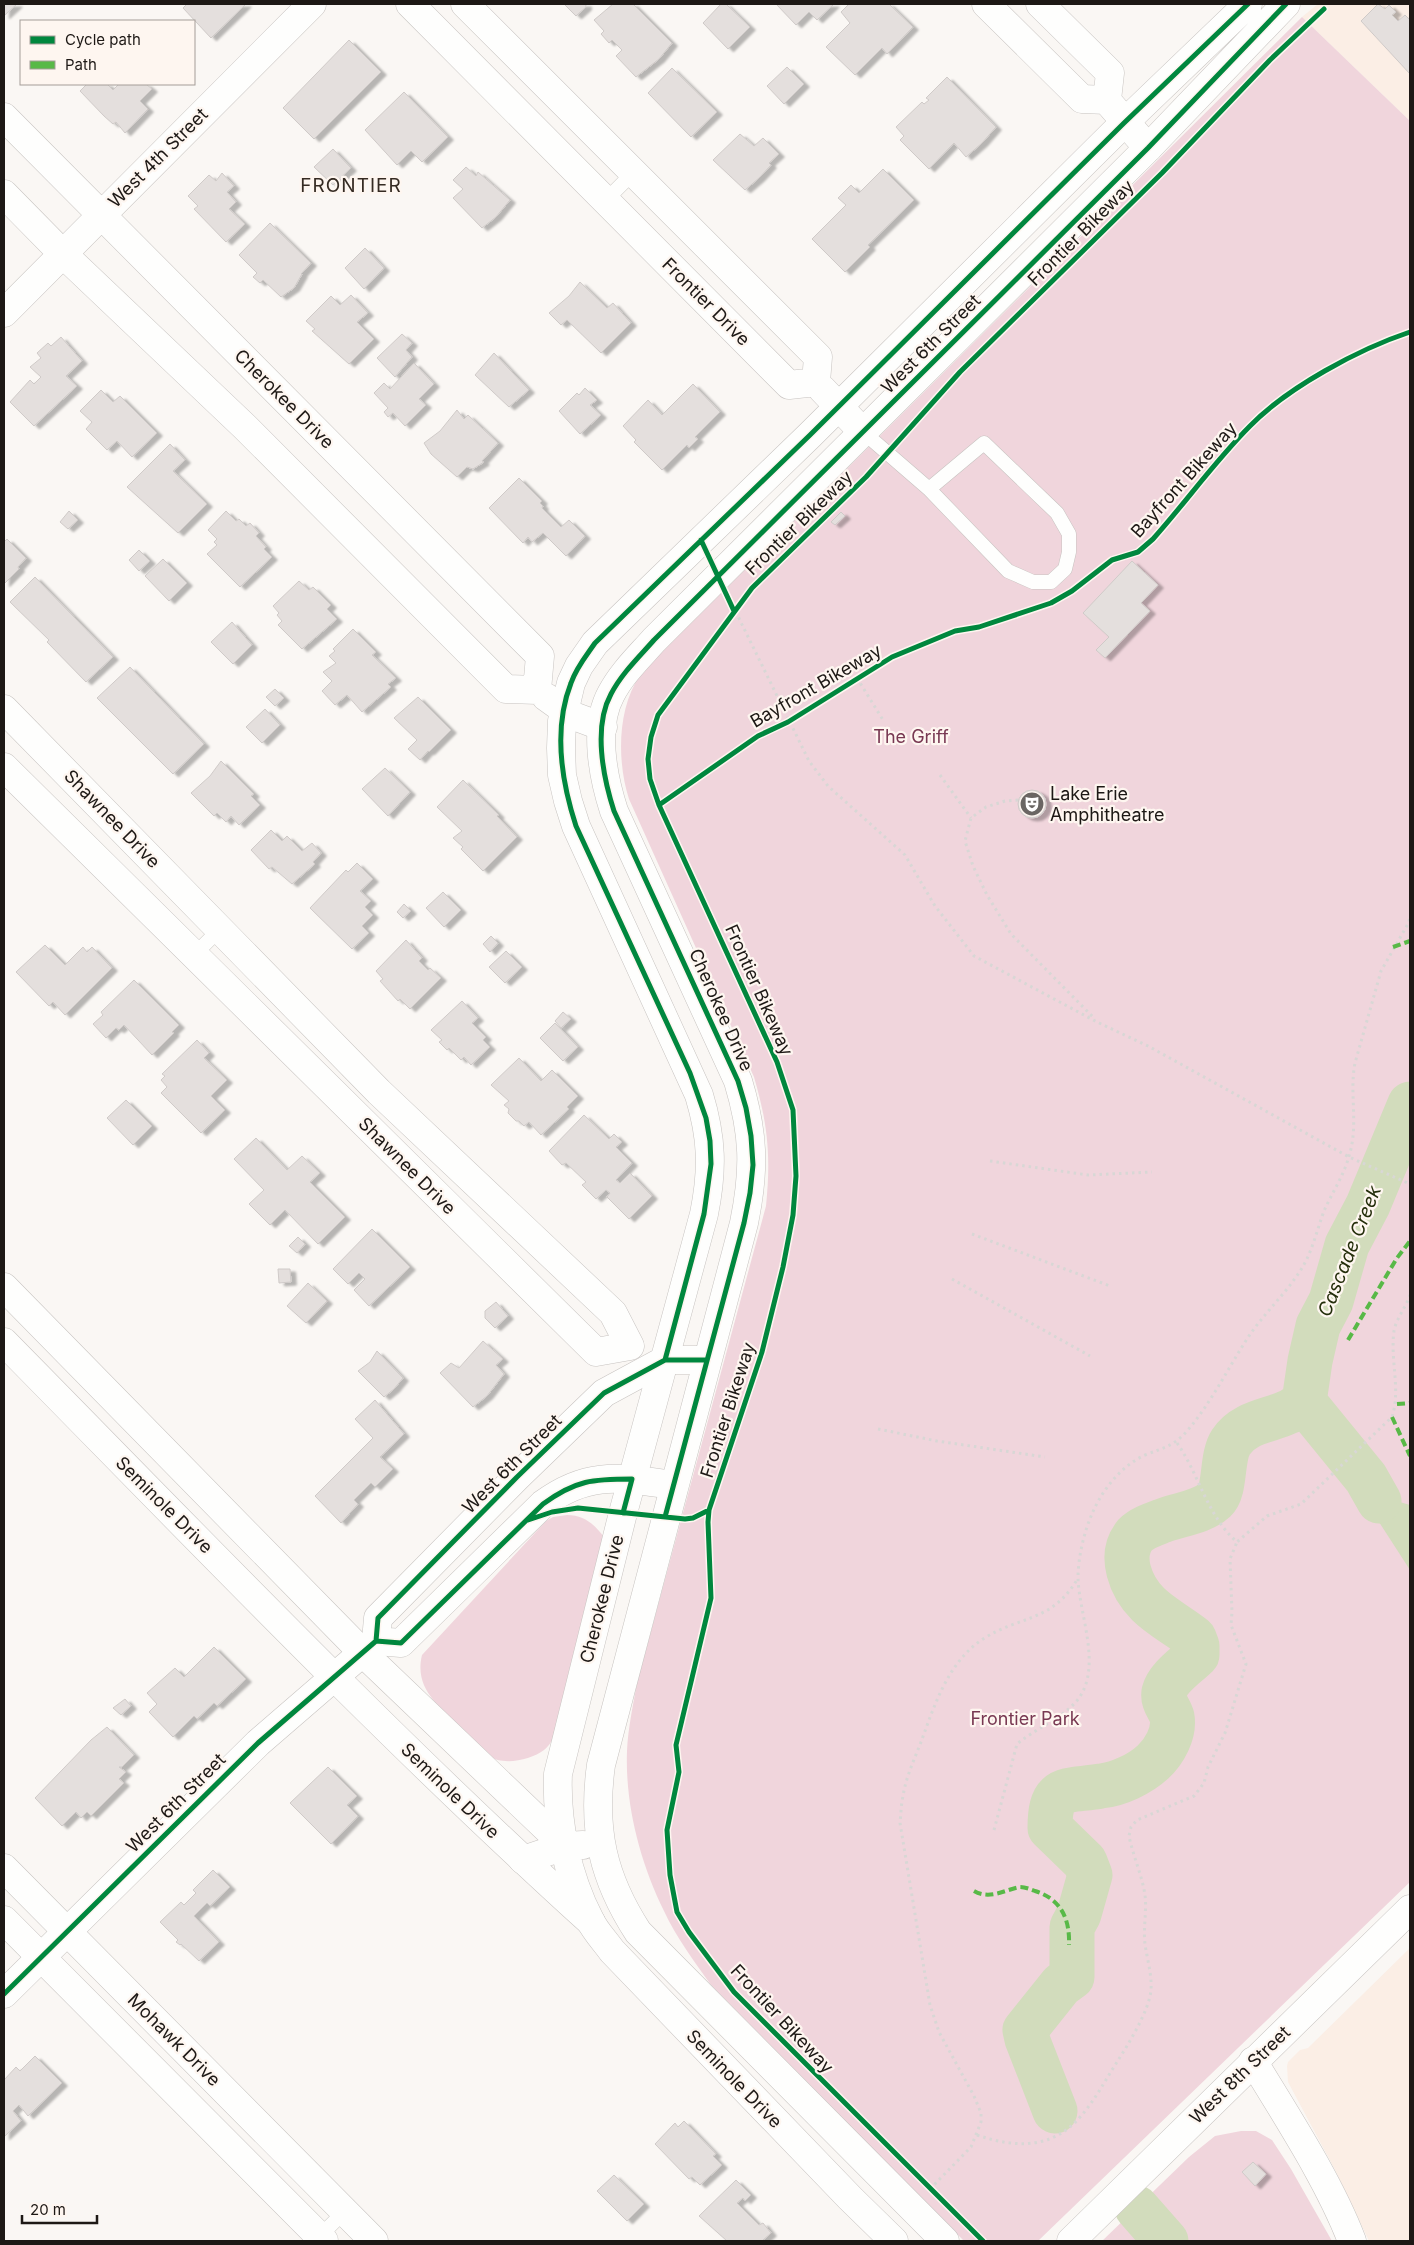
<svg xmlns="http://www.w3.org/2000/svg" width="1414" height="2245" font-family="Inter,sans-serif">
	<defs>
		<filter id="shadow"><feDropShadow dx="5.5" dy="3" stdDeviation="1" flood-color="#0004"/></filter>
	</defs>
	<rect width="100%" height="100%" fill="#faf7f4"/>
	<path fill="#fbeee5" d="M1318 4H1410V121L1302 17Z
		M1410 1948V2241H1369L1334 2168 1288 2082 1287 2066 1288 2062 1300 2050 1308 2048Z"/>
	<path fill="#f0d5dc" d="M1302 17 1410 121V1882L1038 2241H964L711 1985C694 1961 676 1937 664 1911 640 1862 625 1805 627 1751 628 1728 633 1706 637 1683L766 1206C771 1156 768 1125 754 1077L629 799C617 762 617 709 640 675 645 669 651 663 656 658Z
		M567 1515C584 1515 594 1524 604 1537L561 1724C556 1732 552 1744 544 1750 531 1760 503 1766 489 1756 478 1748 468 1736 458 1726 438 1705 414 1688 422 1655L546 1521 553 1517Z
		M1241 2131H1256L1272 2140 1291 2169 1332 2241H1102L1189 2157 1215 2136Z"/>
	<path fill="#d2dcbc" d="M1393 1500 1410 1505V1570L1379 1522 1376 1508 1379 1501Z"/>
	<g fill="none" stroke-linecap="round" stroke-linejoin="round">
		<path stroke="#d2dcbc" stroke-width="45" d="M1304 1402 1366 1478 1379 1501
			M1055 2111 1027 2039 1025 2030 1061 1985 1072 1977V1927L1079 1914 1090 1875 1085 1862 1050 1828C1050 1783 1066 1792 1101 1786 1119 1784 1140 1774 1153 1762 1164 1752 1175 1733 1172 1717 1170 1709 1162 1702 1164 1692 1168 1677 1187 1665 1197 1655V1646L1194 1638C1179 1626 1161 1617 1148 1604 1131 1587 1118 1556 1135 1535 1142 1528 1154 1524 1162 1521 1179 1514 1201 1513 1215 1500 1226 1490 1221 1457 1231 1442 1244 1422 1269 1421 1288 1412 1294 1410 1299 1405 1304 1402L1310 1361 1318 1326 1331 1301 1347 1245 1368 1205 1410 1104
			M1137 2208 1166 2241"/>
	</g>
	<path fill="#e4dfdd" stroke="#cfcac8" filter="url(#shadow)" d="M4 4H17L4 16Z
		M187 4H246L211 38 183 8Z
		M564 4H586V7L576 16Z
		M613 4H633L672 43 659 59 636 77 616 56 622 50 612 40 609 43 601 34 604 31 594 20Z
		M721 4H726L750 27 728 49 703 23Z
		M776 4H834L817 20 809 12 796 25Z
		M849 4H889L913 27 887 54 882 48 855 75 826 47 850 23 841 12Z
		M1378 4 1385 9 1389 5 1396 12 1392 15 1398 21 1405 15 1410 20V74L1361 21Z
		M349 40 381 72 314 139 283 108Z
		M787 67 804 84 784 104 767 86Z
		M672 68 717 112 691 137 648 93Z
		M947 77 996 127 982 143 966 157 954 143 929 169 900 140 904 136 896 127 922 102 924 104 929 100 926 98Z
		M87 84H107L113 90 119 84H146L152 89 140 101 148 109 125 133 116 122 113 124 104 116 80 91Z
		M404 92 448 137 422 162 411 151 397 165 365 130Z
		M740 134 754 146 763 138 779 154 769 163 771 165 759 178 745 190 713 160Z
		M333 149 351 168 333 185 314 167Z
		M466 167 476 176 478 172 510 200 496 217 482 228 453 198 463 189 453 180Z
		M883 169 914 200 868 245 870 247 845 272 812 239 846 205 838 198 851 185 859 193Z
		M222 173 234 186 227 192 236 202 229 209 245 224 226 242 194 209 198 206 188 196 209 175 216 181Z
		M270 223 311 263 301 274H302L294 288 281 297 263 280 260 283 253 277 257 273 239 255Z
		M365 248 384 268 364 289 345 268Z
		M580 282 607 308 613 303 631 323 601 353 567 320 561 325 549 313 569 296Z
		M351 295 368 313 357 322 374 339 349 364 312 331 315 329 306 321 331 296 340 305Z
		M402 334 412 343 406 350 412 357 395 377 377 358Z
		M61 337 82 361 66 376 77 386 34 426 10 402 30 380 34 384 41 377 30 367 41 358 37 353 48 343 51 346Z
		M494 353 529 390 509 407 475 375Z
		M414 363 434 384 419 399 426 405 405 426 393 413 388 417 384 412 388 408 374 393 384 383 390 389Z
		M693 384 720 412 695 437 698 439 689 448 687 445 662 470 634 442 636 440 623 426 648 400 662 415Z
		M585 388 597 400 590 405 601 415 580 434 559 411 577 393 579 395Z
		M101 390 113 402 120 396 157 433 132 457 117 441 107 450 86 429 92 422 80 411Z
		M457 410 464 419 468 415 498 443 482 461 484 462 473 469 467 467 457 477 431 454 424 443 440 431Z
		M170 444 185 460 173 471 207 504 178 533 127 487Z
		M519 478 542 501 540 503 543 506 542 508 561 527 569 520 585 536 566 556 543 533 532 542 528 537 523 543 489 508Z
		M69 511 78 520 68 529 60 522Z
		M226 511 236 521 239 519 246 526 250 523 259 533 256 536 266 547 264 549 272 557 240 587 207 554 217 545 214 542 217 539 208 530Z
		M841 512 845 516 835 525 831 522Z
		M7 539 26 558 18 567 19 569 4 584V542Z
		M139 550 150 561 139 571 129 560Z
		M163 559 187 583 169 601 145 576Z
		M1132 561 1158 585 1141 603 1150 611 1105 658 1096 650 1109 637 1083 613Z
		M35 577 113 657 86 682 47 642 49 640 10 602Z
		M299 581 309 590 313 587 331 605 327 609 337 619 302 649 278 625 282 621 277 615 279 613 273 606Z
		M232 622 252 645 233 664 211 642Z
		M353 629 376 652 372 655 396 678 388 684 391 687 362 712 347 695 335 705 322 691 332 681 323 672 336 663 329 656 335 651 333 649Z
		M130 667 204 744 173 774 97 698Z
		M275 689 284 698 275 706 266 697Z
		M418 697 451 730 429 752 428 751 420 760 408 749 417 740 394 718Z
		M265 709 280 725 262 743 246 727Z
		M221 761 254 794 251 796 260 805 239 825 231 816 226 822 217 813 214 816 191 793 210 776Z
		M385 768 410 792 388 816 362 789Z
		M463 780 499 815 497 816 517 837 483 871 461 849 463 847 453 838 462 831 437 807Z
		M1018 804a14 14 0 1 1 28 0a14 14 0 1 1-28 0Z
		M271 830 282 841 287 836 302 851 312 843 321 853 313 862 315 864 292 884 272 867 269 869 251 850Z
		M357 863 373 879 360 891 371 901 365 907 373 915 362 926 369 933 352 949 310 908 346 870 348 872Z
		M443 892 461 910 444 927 426 908Z
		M404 904 411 911 403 918 397 912Z
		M491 936 498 943 490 952 483 944Z
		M406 940 422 958 419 961 428 970 430 968 441 978 410 1009 400 999 398 1001 380 981 383 979 376 971Z
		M45 945 65 965 83 947 87 952 92 947 112 968 65 1015 53 1002 49 1006 16 972Z
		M506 951 522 967 505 983 489 967Z
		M134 980 179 1025 172 1032 174 1033 152 1055 124 1025 119 1030 116 1028 106 1038 93 1024 103 1015 101 1012Z
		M462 1001 478 1018 472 1023 486 1037 483 1040 490 1047 471 1065 464 1057 461 1060 449 1048 447 1050 439 1042 442 1040 431 1030Z
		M563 1012 571 1019 561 1028 555 1021Z
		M555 1023 578 1047 563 1061 540 1038Z
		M197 1040 209 1053 204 1058 227 1080 211 1096 225 1110 201 1133 161 1093 167 1087 161 1080 165 1076 162 1074Z
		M519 1058 541 1081 552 1070 578 1096 567 1107 569 1109 541 1135 529 1122 524 1126 519 1121H516L508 1113 509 1109 504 1105 509 1101 491 1085Z
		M126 1100 152 1126 133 1145 107 1118Z
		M584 1115 609 1139 614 1134 622 1142 616 1147 632 1163 616 1180 620 1183 630 1173 652 1196 629 1219 607 1197 610 1193 606 1190 596 1199 582 1185 586 1182 566 1163 562 1165 549 1151Z
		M256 1138 287 1170 302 1156 320 1173 310 1182 345 1217 318 1244 285 1210 270 1225 249 1204 264 1190 234 1159Z
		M372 1229 410 1267 369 1306 354 1290 365 1279 359 1273 348 1284 333 1269Z
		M298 1237 305 1244 297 1253 289 1246Z
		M278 1269H290L291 1282 279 1283Z
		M308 1283 327 1301 306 1323 287 1306Z
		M496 1302 508 1316 495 1328 485 1318V1311Z
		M483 1341 503 1359 496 1365 504 1374 487 1396 473 1407 440 1373 451 1363 459 1368Z
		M377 1351 403 1378 394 1389 384 1397 358 1371 370 1362Z
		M375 1400 404 1434 380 1457 393 1469 375 1487 371 1483 354 1500 358 1504 341 1523 315 1496 373 1438 355 1419Z
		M214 1647 246 1679 217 1706 214 1703 197 1719 194 1716 173 1737 149 1712 157 1704 147 1693 175 1668 184 1677Z
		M125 1699 131 1706 121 1715 113 1708Z
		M107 1727 134 1755 122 1767H119L126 1772 119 1779 124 1783 91 1816 87 1812 81 1818 76 1812 62 1826 35 1798 91 1740Z
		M328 1767 357 1796 347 1805 358 1816 331 1844 290 1803Z
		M213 1870 230 1887 210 1906 207 1903 194 1916 219 1942 199 1961 181 1944 180 1945 176 1942 178 1940 160 1922 181 1902 184 1905 196 1893 193 1890Z
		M35 2056 62 2083 28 2116 19 2105 13 2111 21 2121 4 2137V2080L16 2067 20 2071Z
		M684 2121 716 2154 713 2156 722 2165 700 2185 692 2177 689 2179 655 2144 675 2123 678 2127Z
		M1253 2162 1266 2174 1255 2186 1242 2172Z
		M614 2175 644 2204 627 2221 597 2191Z
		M736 2180 751 2195 745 2201 743 2198 737 2203 759 2225 763 2223 771 2233 762 2241H727L699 2216Z"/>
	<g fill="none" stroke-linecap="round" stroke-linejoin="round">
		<defs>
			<path id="service" d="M605 201 632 174
				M862 431 929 489 1008 571 1033 582H1051L1065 569 1069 552V534L1057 513 984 443 929 489
				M194 955 220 929
				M319 2237 344 2212"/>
			<path id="minor" d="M410 4 789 385 816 382 818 357 465 4
				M986 4 1082 99 1107 100 1110 73 1040 4
				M1109 103 1148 148
				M4 117 540 656 537 690 506 689 245 427 63 254 4 194
				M4 313 312 4
				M822 389 862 431
				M546 697 571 715 603 727
				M4 709 379 1092 613 1313 630 1346 596 1352 4 767
				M4 1287 363 1653 565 1846
				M4 1342C197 1538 387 1737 591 1922
				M4 1868 374 2241
				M4 1920 324 2241"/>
			<path id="tertiary" d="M376 1641 378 1618 517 1477 604 1393 665 1360H707
				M4 1994 258 1743 376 1641 401 1643 543 1504C589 1470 621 1478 674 1485
				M1253 2061C1287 2117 1329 2181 1352 2241"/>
			<path id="secondary" d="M523 1860 565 1846 583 1845
				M894 2241 850 2198 612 1951C605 1941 595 1931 590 1920 567 1876 556 1822 558 1774L623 1513 704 1214C713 1169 712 1138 699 1095L576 826 568 801 562 775 561 748 562 721 571 683 579 666 595 643 810 435 1124 123 1248 4
				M945 2241 638 1932C603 1878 592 1830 601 1765L744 1223C755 1169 754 1134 738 1081L614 811C603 777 593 727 611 694 622 673 639 657 654 640L1148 148 1286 4
				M1071 2241 1410 1909"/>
		</defs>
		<use href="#service" stroke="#c7c3c0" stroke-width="15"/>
		<use href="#minor" stroke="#c7c3c0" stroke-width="29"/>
		<use href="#tertiary" stroke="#c7c3c0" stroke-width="29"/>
		<use href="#secondary" stroke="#c7c3c0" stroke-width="29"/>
		<path stroke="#d8d7d5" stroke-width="3" stroke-dasharray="2.5 4" stroke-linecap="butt" d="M730 600 809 761 828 786 905 855 935 906 974 956 1097 1022 1148 1046 1349 1157 1410 1184
			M857 678 883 720
			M940 775 971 818
			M1018 800 1005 801 986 807 971 818 965 841 973 866 987 895 1011 934 1095 1019
			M990 1161 1088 1175 1152 1172
			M972 1234 1110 1286
			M952 1279 1090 1356
			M878 1429 937 1441 1045 1457
			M1177 1443C1199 1474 1207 1516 1237 1542L1267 1516 1301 1504 1392 1417C1401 1390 1390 1360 1394 1331 1396 1319 1406 1307 1410 1295
			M994 1830 1017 1744C1036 1728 1064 1718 1079 1698 1102 1665 1079 1614 1078 1578 1078 1558 1084 1532 1092 1514 1102 1490 1121 1466 1145 1455 1163 1448 1174 1446 1187 1431 1211 1403 1227 1370 1247 1339 1263 1314 1286 1294 1302 1268 1312 1252 1317 1230 1324 1211 1332 1193 1344 1175 1349 1156 1359 1125 1349 1093 1355 1063L1381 971 1409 922 1410 915
			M977 2135C1015 2148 1052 2150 1081 2116 1095 2100 1106 2079 1117 2062 1129 2043 1149 2011 1151 1990 1152 1974 1147 1959 1145 1944 1143 1928 1147 1911 1145 1895 1142 1875 1133 1856 1129 1836L1131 1827 1137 1820 1194 1796 1204 1783 1208 1767 1225 1733 1246 1664 1231 1625 1232 1612 1230 1559 1237 1542
			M930 2189 971 2147 981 2122V2113L974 2096 939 2032 930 2005 900 1823C901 1814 901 1805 903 1796 906 1777 914 1760 921 1742 935 1704 948 1662 983 1639 1020 1615 1052 1623 1078 1578"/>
		<use href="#service" stroke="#fefefd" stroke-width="14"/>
		<use href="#minor" stroke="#fefefd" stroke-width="28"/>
		<use href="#tertiary" stroke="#fefefd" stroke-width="28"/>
		<use href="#secondary" stroke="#fefefd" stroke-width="28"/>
		<path stroke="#58b947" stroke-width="4" stroke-dasharray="8 4" stroke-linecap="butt" d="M1393 947 1410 941
			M1348 1340 1397 1258 1410 1241
			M1397 1404 1410 1403
			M1392 1417 1410 1456
			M974 1891C990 1900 1004 1890 1020 1887 1025 1887 1030 1889 1035 1891 1061 1899 1070 1919 1069 1945"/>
		<defs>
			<path id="cycleway" d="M701 540 734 611
				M659 805 758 736 788 722 892 657 955 631 979 627 1051 603 1072 591 1112 560 1138 552 1153 539C1186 502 1215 461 1250 426 1288 387 1359 349 1410 332
				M665 1360 704 1214 711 1164 710 1141 706 1118 690 1073 576 826C561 780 553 729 571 683 576 668 586 656 595 643L810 435 1124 123 1248 4
				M665 1517 744 1223 750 1193 753 1165 751 1136 746 1108 738 1081 614 811C603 777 593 727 611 694 622 673 639 657 654 640L1148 148 1286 4
				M528 1520 552 1512 578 1508 685 1519 693 1518 709 1510
				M376 1641 378 1618 517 1477 604 1393 665 1360H707
				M4 1994 258 1743 376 1641 401 1643 543 1504C576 1480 593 1479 632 1479L623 1513
				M983 2241 734 1992 689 1932 677 1912 670 1875 667 1830 679 1772 676 1745 711 1598 708 1522 709 1510 762 1352 783 1267 793 1215 796 1176 793 1110 777 1062 659 805 650 779 648 759 651 737 658 715 752 588 866 477 960 372 1162 173 1270 60 1324 9"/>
		</defs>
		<use href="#cycleway" stroke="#fef6f0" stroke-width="8"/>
		<use href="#cycleway" stroke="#00873e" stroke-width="5"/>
	</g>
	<defs>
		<symbol id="theatre-disc" viewBox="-11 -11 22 22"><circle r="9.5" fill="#6a6663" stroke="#fef6f0"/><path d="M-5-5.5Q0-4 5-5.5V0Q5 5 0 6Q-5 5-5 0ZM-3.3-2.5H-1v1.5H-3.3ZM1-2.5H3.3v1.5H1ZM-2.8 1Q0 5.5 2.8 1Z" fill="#fff"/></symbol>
	</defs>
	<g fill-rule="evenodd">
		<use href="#theatre-disc" x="1018" y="790" width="28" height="28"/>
	</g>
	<g text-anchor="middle" stroke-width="4.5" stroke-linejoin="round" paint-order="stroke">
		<g font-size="18" fill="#1d1815" stroke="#fef6f0">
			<text transform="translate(158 158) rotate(-45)" y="6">West 4th Street</text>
			<text transform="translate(1081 233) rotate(-45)" y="6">Frontier Bikeway</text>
			<text transform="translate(706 302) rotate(45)" y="6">Frontier Drive</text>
			<text transform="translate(931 344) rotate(-45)" y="6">West 6th Street</text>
			<text transform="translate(284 399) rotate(45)" y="6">Cherokee Drive</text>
			<text transform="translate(1184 480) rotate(-48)" y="6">Bayfront Bikeway</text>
			<text transform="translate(799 523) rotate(-44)" y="6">Frontier Bikeway</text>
			<text transform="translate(816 686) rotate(-30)" y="6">Bayfront Bikeway</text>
			<text transform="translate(112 819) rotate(46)" y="6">Shawnee Drive</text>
			<text transform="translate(759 990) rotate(66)" y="6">Frontier Bikeway</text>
			<text transform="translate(721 1010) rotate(66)" y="6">Cherokee Drive</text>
			<text transform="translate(407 1166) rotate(45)" y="6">Shawnee Drive</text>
			<text transform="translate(728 1410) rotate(-72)" y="6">Frontier Bikeway</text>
			<text transform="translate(512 1464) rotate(-45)" y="6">West 6th Street</text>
			<text transform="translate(164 1505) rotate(45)" y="6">Seminole Drive</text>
			<text transform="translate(602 1599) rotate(-76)" y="6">Cherokee Drive</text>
			<text transform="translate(450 1791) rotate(44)" y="6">Seminole Drive</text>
			<text transform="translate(176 1803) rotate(-45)" y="6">West 6th Street</text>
			<text transform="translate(782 2019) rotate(47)" y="6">Frontier Bikeway</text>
			<text transform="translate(174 2040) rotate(45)" y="6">Mohawk Drive</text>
			<text transform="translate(1240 2075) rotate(-44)" y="6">West 8th Street</text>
			<text transform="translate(734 2079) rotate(46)" y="6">Seminole Drive</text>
		</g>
		<g font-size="18" fill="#783852" stroke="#fef6f0">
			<text x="911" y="743">The Griff</text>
			<text x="1025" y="1725">Frontier Park</text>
		</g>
		<g font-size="18" fill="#1d1815" stroke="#fef6f0" text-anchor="start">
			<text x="1050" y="800">Lake Erie<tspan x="1050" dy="21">Amphitheatre</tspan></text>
		</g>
		<g font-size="19" letter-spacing="1" fill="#352b23" stroke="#fef6f0">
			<text x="351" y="192">FRONTIER</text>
		</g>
		<g font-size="19" font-style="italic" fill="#242e0b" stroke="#fef6f0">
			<text transform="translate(1349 1251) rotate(-68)" y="7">Cascade Creek</text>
		</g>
	</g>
	<rect width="1414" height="2245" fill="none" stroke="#1d1815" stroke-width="10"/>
	<rect x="20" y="20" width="175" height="65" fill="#fef6f0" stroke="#a49d98"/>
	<rect x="30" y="36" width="25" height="8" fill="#00873e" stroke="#a49d98"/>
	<text x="65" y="45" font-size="15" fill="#1d1815">Cycle path</text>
	<rect x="30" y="61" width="25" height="8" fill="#58b947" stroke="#a49d98"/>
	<text x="65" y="70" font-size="15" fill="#1d1815">Path</text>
	<path d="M22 2215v8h75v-8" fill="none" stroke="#1d1815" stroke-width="2.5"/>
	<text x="30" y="2215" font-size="15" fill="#1d1815" stroke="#fef6f0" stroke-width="4" paint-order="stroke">20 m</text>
</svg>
